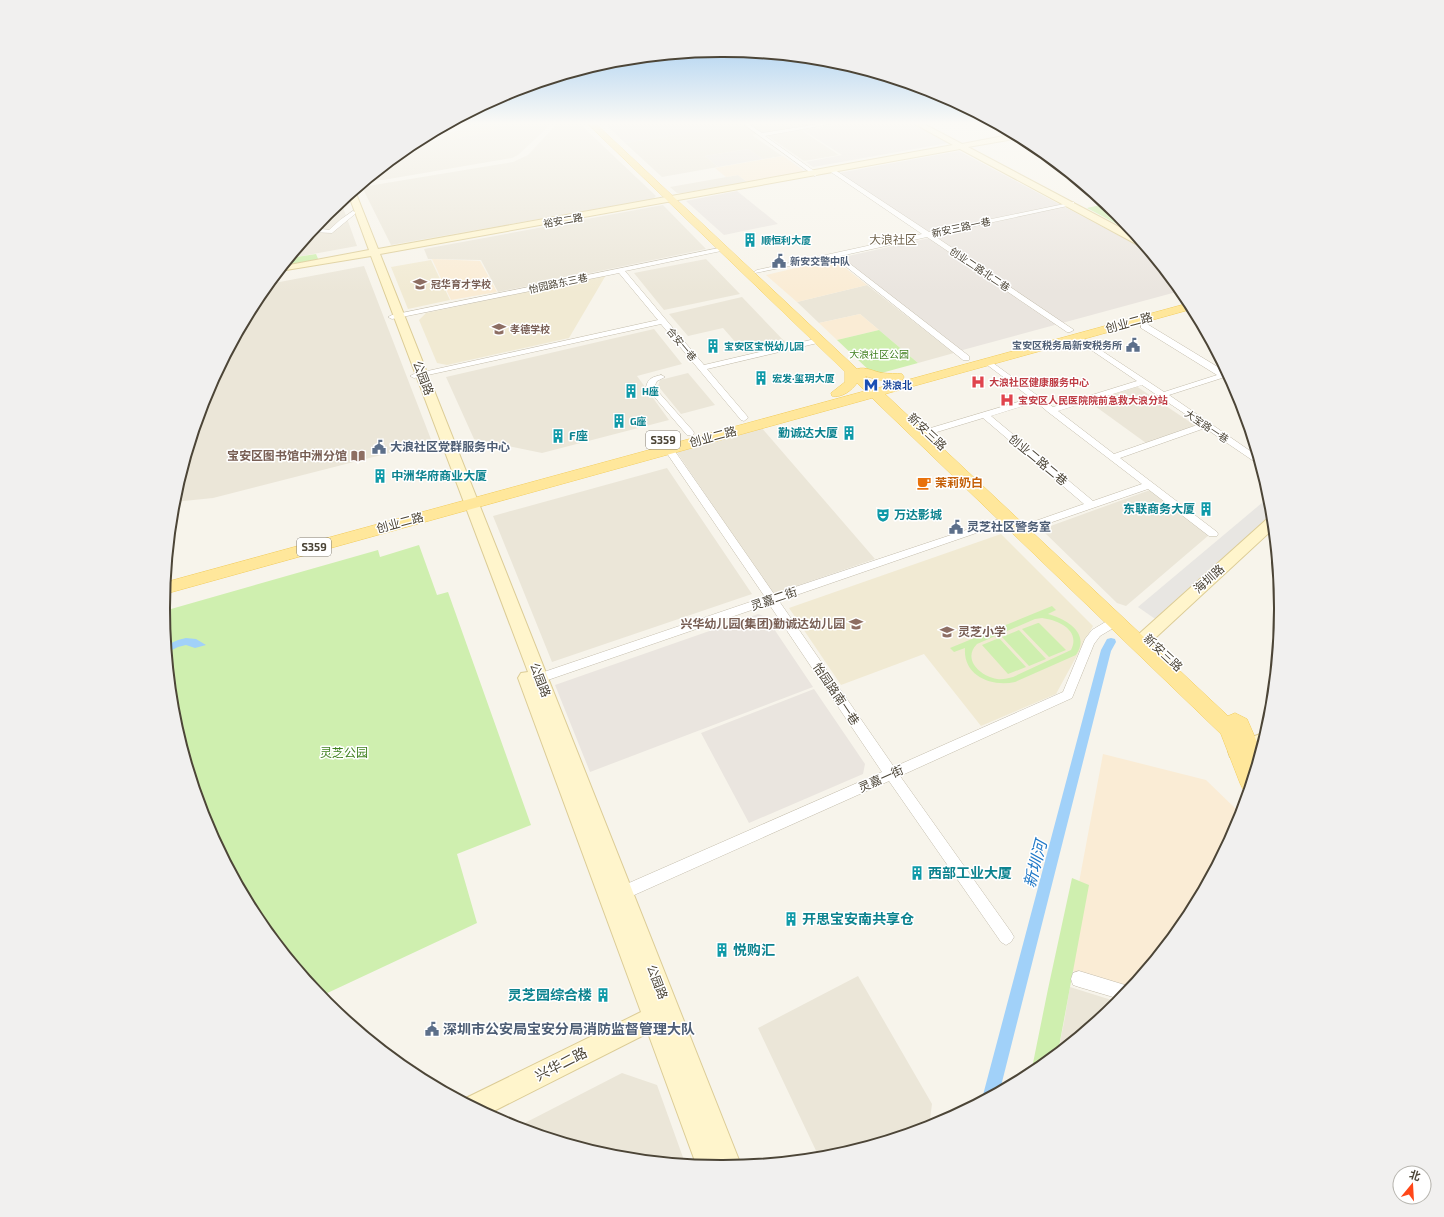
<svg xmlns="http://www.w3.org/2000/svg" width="1444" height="1217" font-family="'Exo 2','Noto Sans SC',sans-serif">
	<rect width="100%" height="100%" fill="#f7f4eb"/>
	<path fill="#ebe6d8" d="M493 123H552L518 155 512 158 383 180H368L410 146 443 139 454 140 456 138 495 131Z
		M558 123H579L656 196 653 199 391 245 362 187 513 162 528 155Z
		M714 123H822L752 135 782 156 763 159 748 149 705 156 718 167 662 177 625 143 720 128Z
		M801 130 839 155 804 161 768 136Z
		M738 175 747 182 683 193H677L670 187Z
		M341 202 357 246 291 258 327 213Z
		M663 205 706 249 498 292 481 260 428 259 424 249Z
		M706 259 740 294 664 310 634 273Z
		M364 266 432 442 213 498 174 502 206 395 258 298 269 284Z
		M867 285 954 353 918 363 860 314 819 323 797 302Z
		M742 297 786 343 745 353 723 328 688 336 669 314Z
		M654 329 682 364 637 376 669 420 542 453 474 439 446 377Z
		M688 373 715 405 681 414 658 386 660 380Z
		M1136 386 1196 426 1146 443 1088 401Z
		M761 427 875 559 773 594 676 451Z
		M667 468 752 594 552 662 493 516Z
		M1150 490 1209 535 1126 606 1117 603 1044 532 1045 528Z
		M858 976 932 1104 929 1127 831 1156 819 1157 758 1028Z
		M1070 987 1118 1002 1058 1052 1064 1022Z
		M622 1073 657 1085 685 1163 613 1156 517 1127Z"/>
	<path fill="#faecd5" d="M783 156 803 170 802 172 747 182 738 175 726 177 715 168Z
		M432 259 480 261 497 292 451 300Z
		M834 259 867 285 797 302 766 275Z
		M860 314 879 330 837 340 819 323Z
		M1103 754 1206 780 1237 810 1238 821 1186 919 1130 988 1063 968Z"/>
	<path fill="#eae5df" d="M604 123H714L721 128 625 143Z
		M847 123H910L948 143 813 167 806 162 842 155 803 130Z
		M748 149 763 159 718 167 705 156Z
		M959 151 1148 251 1180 291 959 351 839 258 934 237 839 173Z
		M737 191 778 224 724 235 686 201Z
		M758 614 766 617 813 687 590 772 555 685Z
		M814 689 865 764 863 774 749 823 701 733Z"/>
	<path fill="#f1ead3" d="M469 123H493L496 131 456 138 454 140 443 139 446 133 469 128Z
		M431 260 450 300 408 309 391 267Z
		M606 275 569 338 447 365 437 363 419 320 426 313Z
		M1001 534 1093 626 1056 694 981 726 924 654 841 685 789 608Z"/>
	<path fill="#cfefaf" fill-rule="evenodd" d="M1105 204 1117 214 1132 232 1087 208Z
		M316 254 319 261 283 268 290 258Z
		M879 330 918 363 874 375 837 340Z
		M419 545 437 595 448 592 531 825 457 854 477 923 321 996 258 919 206 822 174 717 164 611 378 550 380 557Z
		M1052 606 1056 610 1048 614C1066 619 1091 633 1076 655L1015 682C991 687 963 676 965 648L954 652 950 648ZM1042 618C1058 620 1081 630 1071 650L1013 677C1008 678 1003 680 997 679 980 676 962 659 977 644L1035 619Z
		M1038 623H1039L1066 650 1049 657 1022 629Z
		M1019 630 1046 659 1029 666 1002 637Z
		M999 638 1026 667 1008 674 982 645Z
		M1072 878 1089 885 1058 1052 1031 1073 1048 989Z"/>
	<path fill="#e8e6e2" d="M1269 497 1272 524 1161 623 1138 607Z"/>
	<path fill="#a1d1f9" d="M186 638 196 639 206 645 195 648 186 645 178 647 168 652 167 645 178 640Z"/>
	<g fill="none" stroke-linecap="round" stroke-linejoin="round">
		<path fill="#a1d1f9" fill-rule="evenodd" d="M1111 638 1115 639 1116 642 1111 651 1000 1090 985 1098 983 1095 1101 650 1107 639Z"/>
		<defs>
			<path id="street" d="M742 123H747L762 133 825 123H836L765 136 817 173 818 174 815 176Z
				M828 168H832L929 232 1074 202V204L1072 205 933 235 1074 330 1070 332H1067L927 237 840 256 969 356V360H963L834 257 755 273 754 272 757 270 922 234 828 170Z
				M353 211 355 212V214L332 233 312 232 315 228 329 230 340 220Z
				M724 247 727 249 726 250 625 271 704 365 819 338H822V342L707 369 747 416 748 418 744 421 741 420 661 324 414 378 410 376 414 374 658 320 619 273 392 319 388 317 392 315Z
				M1141 324H1147L1226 372 1228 376 1169 395 1256 455 1259 463 1255 462 1205 428 1120 458 1217 532 1218 534 1217 536H1209L1148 489 1032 529H1024L1023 527 1024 525 1084 504 983 418 927 435 923 432 924 430 1031 398 986 364V360H989L1053 407 1137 381 1075 339 1074 337 1078 335 1164 392 1217 375 1141 328ZM1142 385 1200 424 1114 454 1058 411ZM1036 402 1048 412 1142 484 1093 501 991 416Z
				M661 375 665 377 657 381 654 387 693 431 694 433 693 435H687L646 387C648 378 653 377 661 375Z
				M669 446 672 447 774 594 1005 517H1011L1013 519 1011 521 779 601 894 767 1063 692 1085 639 1092 630 1112 618 1116 617 1120 618 1122 621 1120 624 1100 636 1094 644 1072 698 900 776 1011 932 1014 937 1011 942 1006 945 1001 942 889 781 623 900 618 902 613 900 611 895 613 890 882 772 769 604 539 683 535 681 533 678 535 675 765 597 664 449Z
				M1079 971 1125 985 1130 987 1120 999 1079 987 1073 985 1071 979 1073 973Z"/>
			<path id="secondary" d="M913 123H922L962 144 1014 134 1020 138 968 147 1136 236 1143 245H1138L960 149 380 254 741 1165 722 1167 696 1164 648 1033 488 1114 465 1101 466 1098 641 1012 518 678 521 673 528 672 371 256 280 271 284 266 369 250 349 196 355 191 378 249 953 145Z
				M1272 517 1273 529 1152 641 1146 643 1140 641 1138 637 1140 633 1267 519Z
				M1263 733 1265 734 1260 750 1237 759 1230 757 1228 751 1230 745Z"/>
			<path id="primary" d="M587 123H595L857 369C866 366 874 372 883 373 889 374 896 373 902 374L904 377 902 380C890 383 878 380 865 376L878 388 1189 303 1192 309 885 394 1228 716 1235 713 1247 719 1260 749 1247 791 1243 789 1240 783 1221 734 872 398 165 594 166 582 865 391 857 383C851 391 842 398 832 396L831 393 845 382V372Z"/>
		</defs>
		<use href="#street" stroke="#c4bdac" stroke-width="1"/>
		<use href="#secondary" stroke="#dccc96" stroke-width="2"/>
		<use href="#primary" stroke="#f2cc5d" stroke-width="1"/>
		<use href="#street" fill="#fff" fill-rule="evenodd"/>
		<use href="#secondary" fill="#fff5cc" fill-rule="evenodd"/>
		<use href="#primary" fill="#ffe79b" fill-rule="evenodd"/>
	</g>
	<linearGradient id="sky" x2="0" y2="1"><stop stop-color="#8bc0ef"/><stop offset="0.42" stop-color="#fbfaf6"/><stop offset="1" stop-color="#fbfaf6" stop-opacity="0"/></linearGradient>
	<rect width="1444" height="293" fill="url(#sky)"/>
	<defs>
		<symbol id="building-bare" viewBox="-9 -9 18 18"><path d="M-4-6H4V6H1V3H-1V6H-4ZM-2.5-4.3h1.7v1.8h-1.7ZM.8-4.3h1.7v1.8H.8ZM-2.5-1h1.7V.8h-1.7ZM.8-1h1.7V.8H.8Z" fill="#0f9aa8" stroke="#fff" stroke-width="2.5" paint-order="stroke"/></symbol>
		<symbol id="civic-bare" viewBox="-9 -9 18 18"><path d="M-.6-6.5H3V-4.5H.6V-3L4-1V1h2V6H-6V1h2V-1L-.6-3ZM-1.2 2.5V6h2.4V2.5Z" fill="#5c6f8a" stroke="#fff" stroke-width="2.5" paint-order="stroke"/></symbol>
		<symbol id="school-bare" viewBox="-9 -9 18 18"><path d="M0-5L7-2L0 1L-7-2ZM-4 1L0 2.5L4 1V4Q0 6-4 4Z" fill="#8d6e63" stroke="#fff" stroke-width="2.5" paint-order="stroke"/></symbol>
		<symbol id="hospital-bare" viewBox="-9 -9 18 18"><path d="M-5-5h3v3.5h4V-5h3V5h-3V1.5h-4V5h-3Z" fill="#e0444e" stroke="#fff" stroke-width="2.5" paint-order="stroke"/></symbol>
		<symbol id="metro-bare" viewBox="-9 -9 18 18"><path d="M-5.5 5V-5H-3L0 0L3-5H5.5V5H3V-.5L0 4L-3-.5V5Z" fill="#1a4fb4" stroke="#fff" stroke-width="2.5" paint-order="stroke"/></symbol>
		<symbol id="library-bare" viewBox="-9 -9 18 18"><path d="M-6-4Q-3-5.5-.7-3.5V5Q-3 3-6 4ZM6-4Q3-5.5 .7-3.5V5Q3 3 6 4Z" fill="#8d6e63" stroke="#fff" stroke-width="2.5" paint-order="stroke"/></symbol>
		<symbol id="cafe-bare" viewBox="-9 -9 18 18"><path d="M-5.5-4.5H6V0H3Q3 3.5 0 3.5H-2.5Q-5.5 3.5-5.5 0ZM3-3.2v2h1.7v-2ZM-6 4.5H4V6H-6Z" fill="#e8710a" stroke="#fff" stroke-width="2.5" paint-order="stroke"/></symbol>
		<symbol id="theatre-bare" viewBox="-9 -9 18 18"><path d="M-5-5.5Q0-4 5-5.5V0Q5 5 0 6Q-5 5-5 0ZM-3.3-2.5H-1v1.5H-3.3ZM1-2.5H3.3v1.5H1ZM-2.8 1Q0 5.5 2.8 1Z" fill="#0f9aa8" stroke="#fff" stroke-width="2.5" paint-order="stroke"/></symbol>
	</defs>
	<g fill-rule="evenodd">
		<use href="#building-bare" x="740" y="230" width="20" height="20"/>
		<use href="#civic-bare" x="769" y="251" width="20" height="20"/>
		<use href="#school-bare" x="410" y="274" width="20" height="20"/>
		<use href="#school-bare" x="489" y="319" width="20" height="20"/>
		<use href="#civic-bare" x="1123" y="335" width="20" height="20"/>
		<use href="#building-bare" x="703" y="336" width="20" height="20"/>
		<use href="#building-bare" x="751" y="368" width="20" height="20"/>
		<use href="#hospital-bare" x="968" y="372" width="20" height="20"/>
		<use href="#metro-bare" x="861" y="375" width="20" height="20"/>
		<use href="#building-bare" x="621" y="381" width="20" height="20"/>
		<use href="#hospital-bare" x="997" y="390" width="20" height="20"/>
		<use href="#building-bare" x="609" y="411" width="20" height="20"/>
		<use href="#building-bare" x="839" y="423" width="20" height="20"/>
		<use href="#building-bare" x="548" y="426" width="20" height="20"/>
		<use href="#civic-bare" x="369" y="437" width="20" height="20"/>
		<use href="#library-bare" x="348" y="446" width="20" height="20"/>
		<use href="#building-bare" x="370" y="466" width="20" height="20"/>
		<use href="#cafe-bare" x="914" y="473" width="20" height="20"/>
		<use href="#building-bare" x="1196" y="499" width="20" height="20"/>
		<use href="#theatre-bare" x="873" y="505" width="20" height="20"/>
		<use href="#civic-bare" x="946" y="517" width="20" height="20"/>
		<use href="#school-bare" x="846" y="614" width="20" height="20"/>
		<use href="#school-bare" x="937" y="622" width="20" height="20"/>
		<use href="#building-bare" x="907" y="863" width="20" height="20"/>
		<use href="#building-bare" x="781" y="909" width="20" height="20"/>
		<use href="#building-bare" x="712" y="940" width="20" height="20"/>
		<use href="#building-bare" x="593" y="985" width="20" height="20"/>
		<use href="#civic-bare" x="422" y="1019" width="20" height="20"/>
	</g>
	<g text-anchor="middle" stroke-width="3" stroke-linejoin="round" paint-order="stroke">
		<g font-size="10" fill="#4c4537" stroke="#fff">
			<text transform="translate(563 220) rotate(-10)" y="4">裕安二路</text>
			<text transform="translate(961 227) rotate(-12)" y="4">新安三路一巷</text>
			<text transform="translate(980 269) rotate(34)" y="4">创业二路北二巷</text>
			<text transform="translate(558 283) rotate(-12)" y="4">怡园路东三巷</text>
			<text transform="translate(682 344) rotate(50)" y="4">合安一巷</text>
			<text transform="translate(1207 426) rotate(34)" y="4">大宝路一巷</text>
		</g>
		<g font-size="10" font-weight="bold" fill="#0d838f" stroke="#fff" text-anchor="start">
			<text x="761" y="244">顺恒利大厦</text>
			<text x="724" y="350">宝安区宝悦幼儿园</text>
			<text x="772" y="382">宏发·玺玥大厦</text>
			<text x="642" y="395">H座</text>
			<text x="630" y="425">G座</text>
		</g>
		<g font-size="10" font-weight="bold" fill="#4e5e75" stroke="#fff" text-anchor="start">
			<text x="790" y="265">新安交警中队</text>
			<text x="1122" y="349" text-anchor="end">宝安区税务局新安税务所</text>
		</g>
		<g font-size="10" font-weight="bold" fill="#785e54" stroke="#fff" text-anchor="start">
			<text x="431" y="288">冠华育才学校</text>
			<text x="510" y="333">孝德学校</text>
		</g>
		<g font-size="10" fill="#408121" stroke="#fff">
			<text x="879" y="358">大浪社区公园</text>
		</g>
		<g font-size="10" font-weight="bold" fill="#be3a42" stroke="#fff" text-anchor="start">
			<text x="989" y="386">大浪社区健康服务中心</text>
			<text x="1018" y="404">宝安区人民医院院前急救大浪分站</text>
		</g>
		<g font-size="10" font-weight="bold" fill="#164399" stroke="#fff" text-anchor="start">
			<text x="882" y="389">洪浪北</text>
		</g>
		<g fill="#fff" stroke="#827d73" stroke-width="1">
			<rect x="646" y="431" width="34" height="18" rx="3"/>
			<rect x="297" y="538" width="34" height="18" rx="3"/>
		</g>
		<g font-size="11" font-weight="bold" fill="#4c4537">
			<text x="663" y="444">S359</text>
			<text x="314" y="551">S359</text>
		</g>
		<g font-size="12" fill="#71644d" stroke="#fff">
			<text x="893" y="244">大浪社区</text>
		</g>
		<g font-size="12" fill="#4c4537" stroke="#fff">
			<text transform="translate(1129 323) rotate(-15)" y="4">创业二路</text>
			<text transform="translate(423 378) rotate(69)" y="4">公园路</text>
			<text transform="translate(927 432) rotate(43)" y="4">新安三路</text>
			<text transform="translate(713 437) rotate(-15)" y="4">创业二路</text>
			<text transform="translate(1038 460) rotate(40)" y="4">创业二路二巷</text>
			<text transform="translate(400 523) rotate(-15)" y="4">创业二路</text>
			<text transform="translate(1209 579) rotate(-42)" y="4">海圳路</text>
			<text transform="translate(774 599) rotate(-19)" y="4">灵嘉二街</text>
			<text transform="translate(1163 653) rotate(43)" y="4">新安三路</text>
			<text transform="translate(540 680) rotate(69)" y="4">公园路</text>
			<text transform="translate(836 694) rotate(56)" y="4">怡园路南一巷</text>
			<text transform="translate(881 779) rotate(-24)" y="4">灵嘉一街</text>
			<text transform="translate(657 982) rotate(69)" y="4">公园路</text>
		</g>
		<g font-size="12" font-weight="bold" fill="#0d838f" stroke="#fff" text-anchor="start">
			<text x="838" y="437" text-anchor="end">勤诚达大厦</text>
			<text x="569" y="440">F座</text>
			<text x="391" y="480">中洲华府商业大厦</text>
			<text x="1195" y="513" text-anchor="end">东联商务大厦</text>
			<text x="894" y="519">万达影城</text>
		</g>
		<g font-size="12" font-weight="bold" fill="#4e5e75" stroke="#fff" text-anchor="start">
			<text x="390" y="451">大浪社区党群服务中心</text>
			<text x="967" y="531">灵芝社区警务室</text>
		</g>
		<g font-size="12" font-weight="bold" fill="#785e54" stroke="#fff" text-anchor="end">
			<text x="347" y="460">宝安区图书馆中洲分馆</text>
			<text x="845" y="628">兴华幼儿园(集团)勤诚达幼儿园</text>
			<text x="958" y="636" text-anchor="start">灵芝小学</text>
		</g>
		<g font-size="12" font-weight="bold" fill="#c56008" stroke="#fff" text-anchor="start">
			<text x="935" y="487">茉莉奶白</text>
		</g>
		<g font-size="12" fill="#408121" stroke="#fff">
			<text x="344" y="757">灵芝公园</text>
		</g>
		<g font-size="14" font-weight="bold" fill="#0d838f" stroke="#fff" text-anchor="start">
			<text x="928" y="878">西部工业大厦</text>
			<text x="802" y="924">开思宝安南共享仓</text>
			<text x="733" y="955">悦购汇</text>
			<text x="592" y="1000" text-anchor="end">灵芝园综合楼</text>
		</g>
		<g font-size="14" font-weight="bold" fill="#4e5e75" stroke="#fff" text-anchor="start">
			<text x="443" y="1034">深圳市公安局宝安分局消防监督管理大队</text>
		</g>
		<g font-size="14" fill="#4c4537" stroke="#fff">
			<text transform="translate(561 1064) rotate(-27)" y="5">兴华二路</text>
		</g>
		<g font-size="16" font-style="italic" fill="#2179c7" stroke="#fff">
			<text transform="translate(1035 864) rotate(-75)" y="6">新圳河</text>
		</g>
	</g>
	<path d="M0 0H1444V1217H0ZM721 57H723A551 551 0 0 1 1274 608V609A551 551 0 0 1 723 1160H721A551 551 0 0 1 170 609V608A551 551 0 0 1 721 57Z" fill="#f1f0ef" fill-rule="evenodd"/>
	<path fill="none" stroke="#4c4537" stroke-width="2" d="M721 57H723A551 551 0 0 1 1274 608V609A551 551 0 0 1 723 1160H721A551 551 0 0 1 170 609V608A551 551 0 0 1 721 57Z"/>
	<g transform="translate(1412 1185) rotate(18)"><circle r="19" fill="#ffffff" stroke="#b7b5af"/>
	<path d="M0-3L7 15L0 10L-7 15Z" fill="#ff4719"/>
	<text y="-6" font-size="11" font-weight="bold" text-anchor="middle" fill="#4c4537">北</text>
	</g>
</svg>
